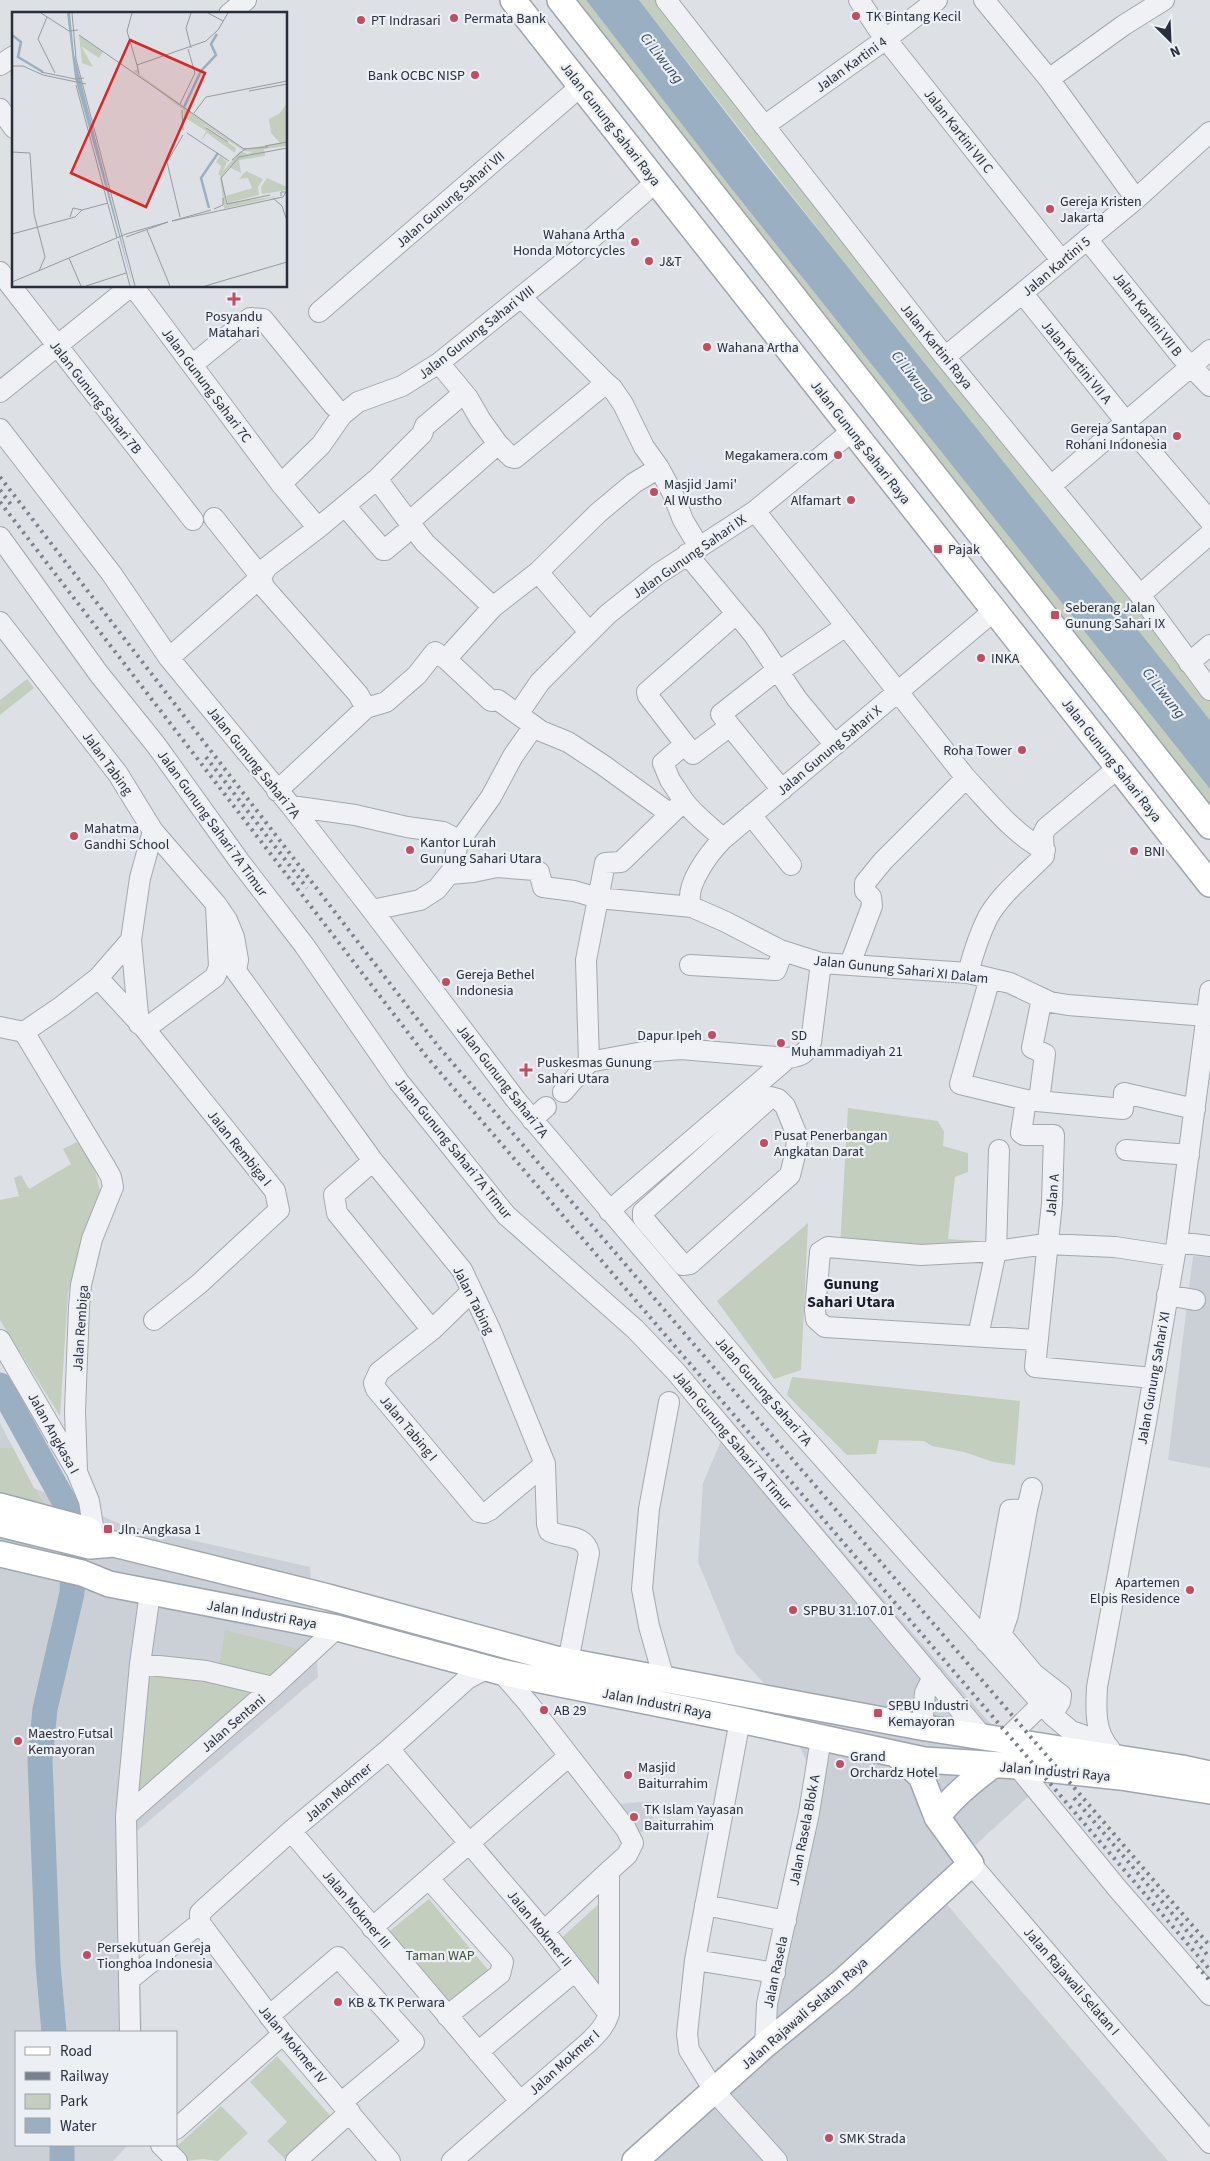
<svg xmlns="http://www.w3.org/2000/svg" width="1210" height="2161" font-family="'Source Sans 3',sans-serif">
	<rect width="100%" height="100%" fill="#dde1e5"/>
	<path fill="#cbd0d6" d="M1193 1256 1210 1257V1468L1168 1460Z
		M730 1420 1042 1784 931 1886 1168 2161H626L769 2032 814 1777 775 1695 736 1653 698 1562 703 1483Z
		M0 1423 34 1488 121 1524 310 1567 318 1677 136 1832 142 2032H16V2145H128L113 2161H0Z
		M652 1801 654 1830 628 1835 607 1805Z"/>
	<path fill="#c3cebf" d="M561 0H586L746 207 1210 789V826Z
		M639 0H666L1210 689V720L833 248Z
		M27 679 34 688 0 715V700Z
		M848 1108 938 1121 944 1132 943 1146 968 1153V1172L955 1177 948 1239 978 1241 992 1252 989 1265 840 1248Z
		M77 1142 92 1157 100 1191 68 1293 60 1416 0 1320V1200L19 1196 14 1178 21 1175 29 1189 71 1164 63 1149Z
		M808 1223 801 1370 774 1379 717 1301Z
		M792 1377 1020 1401 1015 1465 993 1462 964 1452 932 1446 924 1441 879 1440 876 1454 847 1455 787 1395Z
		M0 1448H13L34 1488 56 1520 0 1506Z
		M225 1630 309 1652 137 1794 147 1673 217 1681Z
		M429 1899 494 1977 451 2012 386 1934Z
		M603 1900 602 1999 556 1943Z
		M277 2056 335 2121 287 2161 267 2141 287 2122 250 2082Z
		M221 2106 248 2133 218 2161 203 2159 187 2161 176 2147Z"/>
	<path fill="#9bafc2" d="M586 0H639L764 162 1210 720V789L731 188Z"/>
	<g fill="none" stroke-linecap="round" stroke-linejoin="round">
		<path stroke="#9bafc2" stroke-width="25" d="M0 1385 75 1521 72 1593 45 1709 40 1760 48 1964 54 2032
			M62 2145V2161"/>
		<defs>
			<path id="minor" d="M666 0 945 357 1140 595 1210 690
				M859 0 878 29 1062 261
				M984 0 1049 79 1136 199
				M229 14 246 0
				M0 65 14 56
				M1049 79 1124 25 1164 0
				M0 109 14 128
				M764 126 886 39 937 0
				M1087 239 1181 356 1210 386
				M0 272 193 520
				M133 286 281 484 318 528 267 567 261 577 169 658
				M1023 294 1134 432 1210 521
				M521 297 606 383
				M319 312 581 86
				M945 357 1136 199 1210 132
				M439 363 468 398 480 419 498 444
				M192 365 250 318 263 319 334 406
				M0 392 131 286
				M0 429 111 573 169 658 291 806 372 910 516 1100 771 1400 1052 1715 1071 1731 1103 1742
				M377 479 422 434 425 426 464 393
				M281 484 321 445 342 415 358 402 402 386 439 363 569 258 656 182
				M1052 485 1210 350
				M345 506 383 550H385L403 535
				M755 511 966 778C989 802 1014 835 1045 850
				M214 518 261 577 264 587 358 694 366 708 277 791
				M409 522 425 543 493 607
				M318 528 377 479 409 522 498 444 511 457 515 458 606 383 612 388 623 404 644 447 659 468 672 492 683 520 699 547
				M0 537 99 674 156 745 240 862 304 945 399 1082 506 1215 635 1329 676 1372 982 1736
				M687 554 754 635 797 699 835 745
				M1140 595 1210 534
				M0 622 118 774 153 831 216 904 227 920 234 937 238 960 236 971 373 1161 462 1270 490 1329 545 1464 547 1524 549 1531C563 1539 585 1533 589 1553L568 1662
				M589 632 538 572 598 513 634 483 659 468
				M446 659 493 607 538 572
				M1189 663 1210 645
				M778 672 846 626
				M366 708 386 702 417 675 435 652 446 659 491 701 498 700 541 731 568 742 603 765 669 813
				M518 714 540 682 608 614 658 574 755 511 852 431
				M730 726 782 790
				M685 744 648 696 647 692 736 614
				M684 801C695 816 709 825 723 839
				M291 806 355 815 407 827 443 832 451 836 458 843
				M751 815 791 865
				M451 874 458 843 491 797 513 756 534 726
				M692 907C682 888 710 852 723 839L995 610
				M372 910 420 900 437 889 449 874 473 872 497 867 535 870 539 872 543 887 574 891 598 898 692 907 726 922 780 950 821 963 968 973 1010 983 1050 1002 1068 1005 1206 1016
				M131 940 139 1024
				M850 964 872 906 871 897 865 891V883L883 861 966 778
				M690 965 776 970 783 951
				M968 973C973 954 979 935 988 917 1001 894 1025 875 1044 856L1043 834 1046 828 1119 767
				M98 978 145 1029 275 1191 279 1210 199 1284 154 1320
				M990 978 960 1084 1026 1100 1021 1133 1024 1135H1054L1052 1203 1035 1367 1153 1378
				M0 1027 24 1032 62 1006 98 978 131 940 140 878 153 831
				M145 1029 215 977 219 967 216 906
				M24 1032 106 1168 111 1177 113 1187 92 1239 81 1285 79 1307 75 1411 77 1472
				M589 1062 586 960 605 863 621 862 684 801 670 780 663 763 685 744 693 754 730 726 721 714 777 670
				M563 1092 589 1062 643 1052 681 1049 788 1058C801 1056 806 1054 811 1042L821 963
				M771 1097 778 1099 785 1106 797 1135 796 1151 790 1175 690 1264 683 1265 643 1218V1212Z
				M1026 1100 1123 1109 1124 1093 1195 1109
				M1039 1101 1045 1054 1032 1048 1042 998
				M532 1120 546 1107
				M999 1150 996 1251 921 1255 828 1247 820 1252 815 1310 816 1319 825 1327 1036 1340
				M1126 1150 1189 1155
				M373 1161 334 1195 337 1213 432 1330
				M609 1211 788 1058
				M1177 1242 1210 1246
				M472 1291 432 1330 379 1372 374 1383 376 1389 479 1512 484 1513 490 1510 545 1464
				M1167 1295 1195 1300
				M978 1336 996 1251 1046 1244 1115 1247 1174 1256
				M0 1340 77 1472 89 1501 94 1532
				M994 1626 1034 1674 1061 1695 1060 1702 1052 1715
				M1001 1635 1008 1615 1027 1509
				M986 1642 1010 1510 1027 1509 1032 1488
				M140 1664 206 1671 273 1687
				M664 1679 649 1626 642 1589 649 1509 669 1402
				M740 1720 695 1960 687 2034 689 2050 715 2092 777 2161
				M922 1727 925 1693 933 1677
				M1005 1740 1042 1704
				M389 1749 544 1931 609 2014
				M1110 1749C1094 1731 1096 1709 1097 1687L1146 1422 1177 1242 1210 991
				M1017 1766 1117 1888 1210 1995
				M126 1816 273 1687 337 1628
				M291 1831 520 2101
				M971 1864 1210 2143
				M429 1879 503 1962 500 1974 447 2016
				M705 1905 786 1921
				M200 1923V1913L203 1910 291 1831 389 1749 467 1679 486 1669
				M200 1923 283 2034 390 2161
				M372 1928 569 1756
				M544 1931 609 1871
				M695 1960 775 1973
				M129 1980 200 1923
				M269 2016 338 1957 414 2042 342 2102
				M130 2032 126 1816 140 1664 150 1593
				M765 2045 767 2004 809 1813 821 1738
				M478 2052 575 1971
				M176 2129 283 2034
				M161 2145 177 2161
				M296 2161 350 2112
				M452 2161 589 2042C598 2033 605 2026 609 2014V1871L627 1855 633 1843 626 1829 528 1703 501 1672"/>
			<path id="major" d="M513 0 1210 884
				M560 0 1210 826
				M0 1506 89 1530
				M0 1524 90 1546 114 1544 328 1597 556 1659 926 1728 1182 1768 1210 1774
				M0 1554 82 1573 109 1584 337 1628 501 1672 740 1720 924 1760 1017 1766 1120 1777 1210 1791
				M937 1817C953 1796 972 1781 993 1765
				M635 2161 765 2045 843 1981 971 1864 937 1817 921 1776 897 1755"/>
		</defs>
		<use href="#minor" stroke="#a3a8ae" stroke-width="22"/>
		<use href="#major" stroke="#9ea5b0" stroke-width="28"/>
		<use href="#minor" stroke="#eff1f4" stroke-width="20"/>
		<use href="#major" stroke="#fff" stroke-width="25"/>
		<path stroke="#78818d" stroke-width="4" stroke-dasharray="2.5 5" stroke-linecap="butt" d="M0 477 438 1046 1210 1946
			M0 490 12 506
			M0 502 426 1056 1210 1970
			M206 757 307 888
			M1074 1798 1210 1958
			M1197 1966 1210 1981"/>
	</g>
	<g fill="#bf4e62" stroke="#eceff3" stroke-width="2">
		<circle cx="856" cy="16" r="5"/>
		<circle cx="454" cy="18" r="5"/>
		<circle cx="361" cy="20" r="5"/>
		<circle cx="475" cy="75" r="5"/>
		<circle cx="1050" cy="209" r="5"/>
		<circle cx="635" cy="242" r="5"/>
		<circle cx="649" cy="261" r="5"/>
		<path d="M231.5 291.5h5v5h5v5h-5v5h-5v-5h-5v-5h5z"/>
		<circle cx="707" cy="347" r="5"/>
		<circle cx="1177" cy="436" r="5"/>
		<circle cx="838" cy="455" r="5"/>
		<circle cx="654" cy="492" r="5"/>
		<circle cx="851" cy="500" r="5"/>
		<rect x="933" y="544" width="10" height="10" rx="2.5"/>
		<rect x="1050" y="610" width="10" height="10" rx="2.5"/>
		<circle cx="981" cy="658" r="5"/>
		<circle cx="1022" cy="750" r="5"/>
		<circle cx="74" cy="836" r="5"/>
		<circle cx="410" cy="850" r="5"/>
		<circle cx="1134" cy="851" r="5"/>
		<circle cx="446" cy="982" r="5"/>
		<circle cx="712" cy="1035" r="5"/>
		<circle cx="781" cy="1043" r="5"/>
		<path d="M523.5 1062.5h5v5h5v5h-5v5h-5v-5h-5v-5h5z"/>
		<circle cx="764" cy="1143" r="5"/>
		<rect x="103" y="1524" width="10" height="10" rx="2.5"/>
		<circle cx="1190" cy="1590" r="5"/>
		<circle cx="793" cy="1610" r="5"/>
		<circle cx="544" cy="1710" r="5"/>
		<rect x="873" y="1708" width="10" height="10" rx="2.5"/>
		<circle cx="18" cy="1741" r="5"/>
		<circle cx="840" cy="1764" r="5"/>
		<circle cx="628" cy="1775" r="5"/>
		<circle cx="634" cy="1817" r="5"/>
		<circle cx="87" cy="1955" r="5"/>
		<circle cx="338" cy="2002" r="5"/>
		<circle cx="829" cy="2138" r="5"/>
	</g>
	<g text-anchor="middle" stroke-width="4.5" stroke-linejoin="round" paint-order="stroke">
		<g font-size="14" fill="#282f3a" stroke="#eceff3" text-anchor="start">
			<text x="866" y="21">TK Bintang Kecil</text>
			<text x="464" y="23">Permata Bank</text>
			<text x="371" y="25">PT Indrasari</text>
			<text x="465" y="80" text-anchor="end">Bank OCBC NISP</text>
			<text x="1060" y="206">Gereja Kristen<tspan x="1060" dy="16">Jakarta</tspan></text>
			<text x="625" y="239" text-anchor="end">Wahana Artha<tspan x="625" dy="16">Honda Motorcycles</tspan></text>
			<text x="659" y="266">J&amp;T</text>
			<text x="234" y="321" text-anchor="middle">Posyandu<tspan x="234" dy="16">Matahari</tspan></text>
			<text x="717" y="352">Wahana Artha</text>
			<text x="1167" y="433" text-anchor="end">Gereja Santapan<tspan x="1167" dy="16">Rohani Indonesia</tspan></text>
			<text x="828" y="460" text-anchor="end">Megakamera.com</text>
			<text x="664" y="489">Masjid Jami'<tspan x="664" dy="16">Al Wustho</tspan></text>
			<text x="841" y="505" text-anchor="end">Alfamart</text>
			<text x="948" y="554">Pajak</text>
			<text x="1065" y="612">Seberang Jalan<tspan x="1065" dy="16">Gunung Sahari IX</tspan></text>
			<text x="991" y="663">INKA</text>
			<text x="1012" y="755" text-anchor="end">Roha Tower</text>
			<text x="84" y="833">Mahatma<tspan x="84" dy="16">Gandhi School</tspan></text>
			<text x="420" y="847">Kantor Lurah<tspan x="420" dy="16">Gunung Sahari Utara</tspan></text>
			<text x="1144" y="856">BNI</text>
			<text x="456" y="979">Gereja Bethel<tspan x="456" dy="16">Indonesia</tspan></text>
			<text x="702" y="1040" text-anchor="end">Dapur Ipeh</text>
			<text x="791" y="1040">SD<tspan x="791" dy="16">Muhammadiyah 21</tspan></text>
			<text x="537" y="1067">Puskesmas Gunung<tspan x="537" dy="16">Sahari Utara</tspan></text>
			<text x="774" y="1140">Pusat Penerbangan<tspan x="774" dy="16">Angkatan Darat</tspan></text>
			<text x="118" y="1534">Jln. Angkasa 1</text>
			<text x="1180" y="1587" text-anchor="end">Apartemen<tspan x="1180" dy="16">Elpis Residence</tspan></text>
			<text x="803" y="1615">SPBU 31.107.01</text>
			<text x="888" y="1710">SPBU Industri<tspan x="888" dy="16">Kemayoran</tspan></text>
			<text x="554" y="1715">AB 29</text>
			<text x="28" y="1738">Maestro Futsal<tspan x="28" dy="16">Kemayoran</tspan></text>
			<text x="850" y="1761">Grand<tspan x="850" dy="16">Orchardz Hotel</tspan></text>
			<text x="638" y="1772">Masjid<tspan x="638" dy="16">Baiturrahim</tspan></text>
			<text x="644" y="1814">TK Islam Yayasan<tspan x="644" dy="16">Baiturrahim</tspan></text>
			<text x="97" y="1952">Persekutuan Gereja<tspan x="97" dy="16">Tionghoa Indonesia</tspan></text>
			<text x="348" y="2007">KB &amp; TK Perwara</text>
			<text x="839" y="2143">SMK Strada</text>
		</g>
		<g font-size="14" fill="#282f3a" stroke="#eceff3">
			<text transform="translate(851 64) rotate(-36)" y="5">Jalan Kartini 4</text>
			<text transform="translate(611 124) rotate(52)" y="5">Jalan Gunung Sahari Raya</text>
			<text transform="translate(959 131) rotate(52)" y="5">Jalan Kartini VII C</text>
			<text transform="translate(450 199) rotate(-41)" y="5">Jalan Gunung Sahari VII</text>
			<text transform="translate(1056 266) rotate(-40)" y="5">Jalan Kartini 5</text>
			<text transform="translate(1148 314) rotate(52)" y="5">Jalan Kartini VII B</text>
			<text transform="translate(476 332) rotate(-38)" y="5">Jalan Gunung Sahari VIII</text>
			<text transform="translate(937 346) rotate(51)" y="5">Jalan Kartini Raya</text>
			<text transform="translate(1077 362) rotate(51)" y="5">Jalan Kartini VII A</text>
			<text transform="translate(207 385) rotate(53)" y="5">Jalan Gunung Sahari 7C</text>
			<text transform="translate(96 397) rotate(52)" y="5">Jalan Gunung Sahari 7B</text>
			<text transform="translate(861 442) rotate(52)" y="5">Jalan Gunung Sahari Raya</text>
			<text transform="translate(689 556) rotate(-35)" y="5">Jalan Gunung Sahari IX</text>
			<text transform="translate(829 750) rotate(-40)" y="5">Jalan Gunung Sahari X</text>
			<text transform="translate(1112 760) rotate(52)" y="5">Jalan Gunung Sahari Raya</text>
			<text transform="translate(254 762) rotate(51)" y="5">Jalan Gunung Sahari 7A</text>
			<text transform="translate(108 763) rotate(54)" y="5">Jalan Tabing</text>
			<text transform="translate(213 823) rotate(54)" y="5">Jalan Gunung Sahari 7A Timur</text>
			<text transform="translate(901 969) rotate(6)" y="5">Jalan Gunung Sahari XI Dalam</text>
			<text transform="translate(503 1081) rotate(52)" y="5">Jalan Gunung Sahari 7A</text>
			<text transform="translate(240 1148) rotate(51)" y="5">Jalan Rembiga I</text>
			<text transform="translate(454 1148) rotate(51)" y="5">Jalan Gunung Sahari 7A Timur</text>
			<text transform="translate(1052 1195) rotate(-85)" y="5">Jalan A</text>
			<text transform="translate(474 1300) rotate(63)" y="5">Jalan Tabing</text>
			<text transform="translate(80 1328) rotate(-86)" y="5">Jalan Rembiga</text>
			<text transform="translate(1153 1378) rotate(-80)" y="5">Jalan Gunung Sahari XI</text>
			<text transform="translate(764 1391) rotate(49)" y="5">Jalan Gunung Sahari 7A</text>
			<text transform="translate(409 1428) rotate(50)" y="5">Jalan Tabing I</text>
			<text transform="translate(54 1433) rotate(61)" y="5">Jalan Angkasa I</text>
			<text transform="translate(733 1440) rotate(50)" y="5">Jalan Gunung Sahari 7A Timur</text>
			<text transform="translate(262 1614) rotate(10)" y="5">Jalan Industri Raya</text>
			<text transform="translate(657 1703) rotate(11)" y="5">Jalan Industri Raya</text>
			<text transform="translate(233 1723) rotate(-41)" y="5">Jalan Sentani</text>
			<text transform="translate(1055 1771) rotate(5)" y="5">Jalan Industri Raya</text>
			<text transform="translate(338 1792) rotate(-40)" y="5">Jalan Mokmer</text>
			<text transform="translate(804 1830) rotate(-79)" y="5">Jalan Rasela Blok A</text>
			<text transform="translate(357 1909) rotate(50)" y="5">Jalan Mokmer III</text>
			<text transform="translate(540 1928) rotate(51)" y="5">Jalan Mokmer II</text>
			<text transform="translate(775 1972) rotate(-78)" y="5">Jalan Rasela</text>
			<text transform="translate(1072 1981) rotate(49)" y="5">Jalan Rajawali Selatan I</text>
			<text transform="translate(804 2013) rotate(-41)" y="5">Jalan Rajawali Selatan Raya</text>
			<text transform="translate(293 2044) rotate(50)" y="5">Jalan Mokmer IV</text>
			<text transform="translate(564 2062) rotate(-42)" y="5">Jalan Mokmer I</text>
		</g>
		<g font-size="14" fill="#3d5437" stroke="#eceff3">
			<text x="440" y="1960">Taman WAP</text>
		</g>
		<g font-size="15" font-style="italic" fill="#374f69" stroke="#eceff3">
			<text transform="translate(662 58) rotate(52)" y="5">Ci Liwung</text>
			<text transform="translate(913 376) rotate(52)" y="5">Ci Liwung</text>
			<text transform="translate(1164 693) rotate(52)" y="5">Ci Liwung</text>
		</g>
		<g font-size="16" font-weight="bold" fill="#1a202b" stroke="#eceff3">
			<text x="851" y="1289">Gunung<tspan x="851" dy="18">Sahari Utara</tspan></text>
		</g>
	</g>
	<g transform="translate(12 12)">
		<rect width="275" height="275" fill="#dde1e5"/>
		<path d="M67 23 91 40 87 46 69 34 81 55 70 51ZM126 57 127 62 231 137 268 131 259 121 257 107 268 101 275 91V134L252 137 253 144 227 148 229 161 217 155 210 165 214 191 267 184 212 197 208 163H202H206L209 154 204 150 208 144 215 150 211 159 228 139 236 142 241 140 232 139 183 107 121 59ZM172 99 224 136 223 141 195 121 189 129 194 119 172 105ZM234 159 251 167 246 175 247 183 216 191 214 184 240 176 236 166 227 167ZM255 166 275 175V178L250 182 249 175Z" fill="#c3cebf"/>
		<path d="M55 1H58L62 42 121 274 63 66Z" fill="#9bafc2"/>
		<path fill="none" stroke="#9bafc2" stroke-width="2.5" d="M0 23 9 30 6 45 31 60M172 95 189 59 204 43 199 32 205 22M197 196 189 166 206 141"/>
		<path fill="none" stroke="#959aa1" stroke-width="1" d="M29 1 57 19 66 18M60 1 64 47 123 274M120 1 115 19 125 53M179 1 174 16 179 36M196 1 211 9M35 5 26 27 43 61M67 23 232 137 256 135M0 54H11L31 63 74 72M29 60 63 67 72 66M127 62 125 53 194 29 206 18 216 1M64 73 105 226M237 79 275 72M168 92 183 61 176 37M170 98 171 118M182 101 194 85 275 69M194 116 216 130M175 121 217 149M253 134 275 130M0 140 18 141 22 202 33 245 27 259M220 148 234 136M258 183 215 192 209 166 227 145 275 136M261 186 270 194 275 209M202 197 211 193V186M199 198 160 209 271 185 274 180H269V184M58 205 61 196 70 198M168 205 155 150 171 123M135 218 158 274M0 222 63 205 70 198 96 191M106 229 118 274M57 246 69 274M0 270 114 222 156 210 114 225M74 274 114 261M193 274 275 250"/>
		<path fill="#d62828" fill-opacity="0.15" stroke="#d62828" stroke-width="2.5" d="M118 28 193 61 134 195 59 161Z"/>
		<rect width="275" height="275" fill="none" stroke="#282f3a" stroke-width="2.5"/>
	</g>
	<rect x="15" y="2031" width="162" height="115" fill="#eceff3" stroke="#9ea2a9"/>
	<rect x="25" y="2047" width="25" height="8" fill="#ffffff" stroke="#9ea2a9"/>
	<text x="60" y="2056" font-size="15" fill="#282f3a">Road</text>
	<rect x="25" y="2072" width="25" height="8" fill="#78818d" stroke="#9ea2a9"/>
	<text x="60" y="2081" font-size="15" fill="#282f3a">Railway</text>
	<rect x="25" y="2094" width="25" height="15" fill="#c3cebf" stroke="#9ea2a9"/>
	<text x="60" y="2106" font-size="15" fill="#282f3a">Park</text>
	<rect x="25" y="2118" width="25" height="15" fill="#9bafc2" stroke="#9ea2a9"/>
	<text x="60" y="2131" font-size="15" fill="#282f3a">Water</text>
	<g transform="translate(1170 40) rotate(156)" stroke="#eceff3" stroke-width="4" paint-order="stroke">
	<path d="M0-4L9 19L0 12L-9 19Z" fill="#282f3a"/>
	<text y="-8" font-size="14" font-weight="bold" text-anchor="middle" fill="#282f3a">N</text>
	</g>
</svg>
